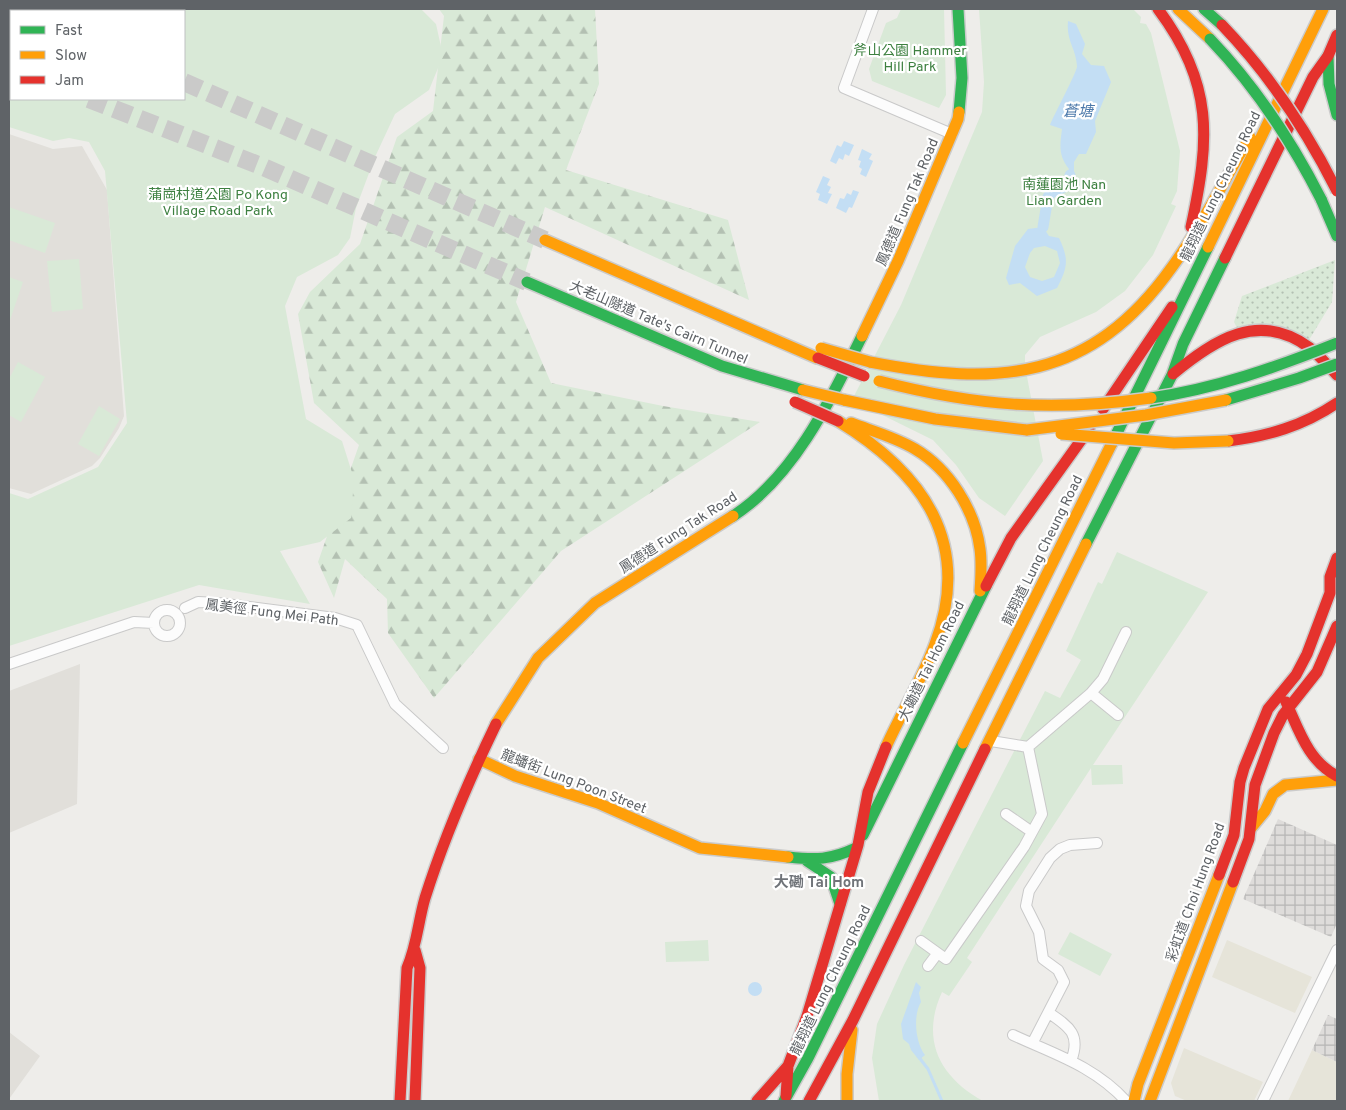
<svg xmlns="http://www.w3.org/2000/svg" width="1346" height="1110" font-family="Overpass,'Noto Sans TC',sans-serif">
	<defs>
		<pattern id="industrial-grid" width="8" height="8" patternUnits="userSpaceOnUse" patternTransform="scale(1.25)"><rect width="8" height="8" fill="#dedcda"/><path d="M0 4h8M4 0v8" fill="none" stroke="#b7b6b5"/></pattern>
		<pattern id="grass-dots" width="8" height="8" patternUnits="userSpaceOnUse" patternTransform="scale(1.25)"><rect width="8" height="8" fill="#d9e9d7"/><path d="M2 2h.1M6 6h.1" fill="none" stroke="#b3c0b2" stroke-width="1.8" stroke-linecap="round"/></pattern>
		<pattern id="forest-firs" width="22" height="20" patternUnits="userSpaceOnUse" patternTransform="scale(1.25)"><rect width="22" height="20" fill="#d9e9d7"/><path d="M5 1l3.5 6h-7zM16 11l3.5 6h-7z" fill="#b3c0b2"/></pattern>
	</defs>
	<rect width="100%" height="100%" fill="#eeedea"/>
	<path fill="#e6e4d9" d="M1227 940 1312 977 1295 1013 1212 977Z
		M1184 1048 1263 1082 1254 1101H1187L1175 1096 1171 1083Z
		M1312 1050 1337 1062V1101H1288Z"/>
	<path fill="url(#industrial-grid)" d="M44 9H159L151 11H50Z
		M1278 819 1337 845V923L1331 937 1243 899Z
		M1328 1015 1337 1019V1062L1312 1050Z"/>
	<path fill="#e1dfda" d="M9 134 53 149 82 146 107 190 124 416 119 428 100 458 92 466 31 494 9 488Z
		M80 664 77 804 9 833V691Z
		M9 1032 40 1056 9 1099Z"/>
	<path fill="url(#grass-dots)" d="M1335 260 1332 302 1309 340 1238 330 1234 322 1242 296Z"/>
	<path fill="url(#forest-firs)" d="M439 9H595L599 84 566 170 728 220 749 300 545 207 516 302 551 383 663 406 760 422 561 551 434 698 388 633 387 599 345 559 334 598 318 562 359 445 314 403 298 314 310 292 360 244 397 137 433 111 444 16Z"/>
	<path fill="#d9e9d7" d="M9 9H44L50 11H11V99H184V11H151L159 9H421L436 24 443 56 429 90 395 114 375 157 356 208 350 238 338 255 297 277 285 306 306 419 342 441 354 479 351 518 320 542 280 551 310 604 199 585 9 646V493L28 499 98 467 127 423 105 171 89 142 69 138 53 141 9 127Z
		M901 9H944L946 95 939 108 872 81 869 69 886 23 897 18Z
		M979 9H1133L1141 17 1140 23 1146 24 1151 33 1180 151 1177 191 1171 204 1176 206 1153 255 1125 291 1096 312 1040 337 1025 355V366L1043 461 1005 516 979 498 956 465 933 440 862 405 854 396 901 305 982 112 984 82Z
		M9 207 55 223 45 253 9 240Z
		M79 259 83 309 52 312 47 261Z
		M9 277 23 282 9 323Z
		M18 362 45 377 21 422 9 415V379Z
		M99 406 120 419 99 456 78 444Z
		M1117 552 1208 592 1093 765H1122L1123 784 1092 785 1091 768 967 958 972 962 949 996 942 992C920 1040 940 1077 983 1101H879L872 1058 877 1024 904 965 1045 691 1060 698 1081 660 1066 651 1098 582 1102 584Z
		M1070 932 1112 954 1100 976 1058 954Z
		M708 940 709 961 666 962 665 942Z"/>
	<path fill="#c3def4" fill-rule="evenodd" d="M1068 21 1076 24 1085 44 1082 54 1091 65 1104 66 1111 82 1095 121 1096 132 1086 154H1079L1074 162V177L1068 174 1069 169C1058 155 1060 145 1062 129L1050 125C1054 115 1078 70 1077 66 1076 48 1066 41 1068 21Z
		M844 141 854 145 849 156 845 154 843 160 839 158 836 164 830 161 837 145 841 147Z
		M862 149 872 154 869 159 873 161 866 177 860 174 862 169 859 167 861 161 858 160Z
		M823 176 830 179 827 185 831 187 828 193 832 194 827 204 818 200 820 194 816 192Z
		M853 190 859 192 852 208 849 207 846 213 836 208 840 198 844 199 847 193 851 195Z
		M1043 227 1049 236 1059 238C1069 259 1068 267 1057 288L1037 296 1020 283 1009 285 1006 278 1015 246 1028 229ZM1045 246 1057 251 1060 263 1054 277 1042 281 1030 277 1025 267 1030 253 1034 248Z
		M748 989a7 7 0 1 1 14 0a7 7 0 1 1-14 0Z
		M916 982 921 987 919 993 921 1002C913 1015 915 1042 925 1055L919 1060 911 1050 909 1044 903 1039 901 1024Z"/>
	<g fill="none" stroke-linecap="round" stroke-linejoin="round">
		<path stroke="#c3def4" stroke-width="3" d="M918 1056 928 1069 942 1101"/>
		<path stroke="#c3def4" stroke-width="11" d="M1043 227 1048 197 1051 193 1068 185 1070 175"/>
		<path stroke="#cacac9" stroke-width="18" stroke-dasharray="18 9" stroke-linecap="butt" d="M9 12 11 13
			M9 70 11 71
			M184 82 545 240
			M89 99 261 166 527 282"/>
		<defs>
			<path id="street" d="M873 9 844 88 952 134
				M185 608 198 602 218 603 335 618 357 625 395 704 443 748
				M154 623a13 13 0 1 1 26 0a13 13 0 1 1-26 0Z
				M9 664 134 622 154 623
				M1091 693 1118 715
				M991 741 1028 747
				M1006 814 1032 832
				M921 941 946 959 1024 847 1042 814 1028 747 1091 693 1103 679 1126 632
				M928 966 937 954
				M1049 1013C1070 1027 1081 1035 1071 1061
				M1013 1035C1054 1054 1094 1066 1126 1101
				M1033 1042 1064 982 1058 970 1043 959 1039 932 1026 906 1029 891 1050 858 1060 849 1070 845 1097 843
				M1263 1101 1337 950"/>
			<path id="fast" d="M958 9 962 78 959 112
				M1204 9 1222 25
				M1328 56 1329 84 1337 115
				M1321 199 1337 236
				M527 282 722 366 803 390
				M1112 443 1208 247
				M733 516C794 477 831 399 862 336
				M1086 544 1172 375 1183 344 1225 258
				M863 835 986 586
				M788 857C816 860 830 860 856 848
				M807 861 831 877 840 904
				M784 1101 808 1058 963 743"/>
			<path id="slow" d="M1178 9 1210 39
				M545 240 817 358
				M1208 247 1323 9
				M862 336 898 261 958 119 959 112
				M870 362C998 387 1091 381 1172 267 1202 226 1224 180 1250 137
				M844 400 935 419 1027 430
				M838 421C923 473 973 542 935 644 922 680 901 713 886 747
				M851 423C872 431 895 437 915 449 949 469 975 510 980 549 982 563 981 577 980 591
				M496 724 538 658 595 603 733 516
				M963 743 1112 443
				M985 749 1086 544
				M479 759 515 776 598 803 700 848 788 857
				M1251 828 1265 811 1273 794 1285 785 1337 780
				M847 1101V1074L852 1030
				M1134 1101 1138 1084 1219 875
				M1150 1101 1233 882"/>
			<path id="jam" d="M1158 9C1214 84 1210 139 1191 227
				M1225 258 1313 77 1328 56 1337 35
				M1173 374C1214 340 1259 310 1310 348 1320 356 1328 366 1337 375
				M1103 409 1172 307
				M1228 441C1268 436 1303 426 1337 403
				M986 586 1011 538 1089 429
				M1286 702C1299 730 1308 761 1337 776
				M858 845 868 792 886 747
				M1219 875 1234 835 1240 782 1244 768 1268 709 1296 675 1307 654 1330 593V577L1337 558
				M1233 882 1249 839 1255 785 1274 733 1283 715 1317 672 1337 626
				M415 950 420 968 415 1101
				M786 1096 788 1066 807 1016 858 845
				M400 1101 407 968C417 945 418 922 425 898 444 838 469 780 496 724
				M757 1101 788 1066
				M809 1101 853 1020 985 749"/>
		</defs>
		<use href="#street" stroke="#c9c9c9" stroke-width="12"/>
		<use href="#fast" stroke="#cbcbcb" stroke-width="14"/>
		<use href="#slow" stroke="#cbcbcb" stroke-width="14"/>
		<use href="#jam" stroke="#cbcbcb" stroke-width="14"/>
		<use href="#street" stroke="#fcfcfc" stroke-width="10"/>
		<use href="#fast" stroke="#30b455" stroke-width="11"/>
		<use href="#slow" stroke="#ff9f0a" stroke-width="11"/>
		<use href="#jam" stroke="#e5322d" stroke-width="11"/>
		<defs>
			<path id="fast-bridge" d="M1210 39C1256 87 1291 140 1321 199
				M1151 398C1215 389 1277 367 1337 343
				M1226 400 1299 378 1337 364"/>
			<path id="slow-bridge" d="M821 348 870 362
				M879 381C976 406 1051 412 1151 398
				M803 390 844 400
				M1027 430 1146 415 1226 400
				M1061 434 1174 443 1228 441"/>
			<path id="jam-bridge" d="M1222 25C1270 75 1306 129 1337 191
				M818 358 864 376
				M795 402 838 421"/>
		</defs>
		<use href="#fast-bridge" stroke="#cbcbcb" stroke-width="14" stroke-linecap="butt"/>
		<use href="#slow-bridge" stroke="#cbcbcb" stroke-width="14" stroke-linecap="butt"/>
		<use href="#jam-bridge" stroke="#cbcbcb" stroke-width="14" stroke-linecap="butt"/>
		<use href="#fast-bridge" stroke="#30b455" stroke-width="11"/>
		<use href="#slow-bridge" stroke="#ff9f0a" stroke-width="11"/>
		<use href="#jam-bridge" stroke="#e5322d" stroke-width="11"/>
	</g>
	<g text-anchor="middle" stroke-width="4.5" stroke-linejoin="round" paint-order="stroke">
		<g font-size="14" fill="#3d8040" stroke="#fff">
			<text x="910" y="55">斧山公園 Hammer<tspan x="910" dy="16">Hill Park</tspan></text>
			<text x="1064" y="189">南蓮園池 Nan<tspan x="1064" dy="16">Lian Garden</tspan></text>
			<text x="218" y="199">蒲崗村道公園 Po Kong<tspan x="218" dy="16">Village Road Park</tspan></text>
		</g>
		<g font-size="14" fill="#5f6367" stroke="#fff">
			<text transform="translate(1220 186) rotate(-64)" y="5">龍翔道 Lung Cheung Road</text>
			<text transform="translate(907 202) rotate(-67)" y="5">鳳德道 Fung Tak Road</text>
			<text transform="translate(659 322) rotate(23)" y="5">大老山隧道 Tate's Cairn Tunnel</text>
			<text transform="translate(678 532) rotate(-33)" y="5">鳳德道 Fung Tak Road</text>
			<text transform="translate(1042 550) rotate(-64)" y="5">龍翔道 Lung Cheung Road</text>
			<text transform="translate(272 612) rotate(7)" y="5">鳳美徑 Fung Mei Path</text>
			<text transform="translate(931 661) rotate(-64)" y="5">大磡道 Tai Hom Road</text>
			<text transform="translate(574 781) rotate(21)" y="5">龍蟠街 Lung Poon Street</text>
			<text transform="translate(1195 892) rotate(-70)" y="5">彩虹道 Choi Hung Road</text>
			<text transform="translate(830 980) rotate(-64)" y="5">龍翔道 Lung Cheung Road</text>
		</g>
		<g font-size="15" font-style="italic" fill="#4c79aa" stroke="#fff">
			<text x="1078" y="116">蒼塘</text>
		</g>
		<g font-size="15" font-weight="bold" fill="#707479" stroke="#fff">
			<text x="819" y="887">大磡 Tai Hom</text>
		</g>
	</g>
	<rect width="1346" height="1110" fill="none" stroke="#5f6367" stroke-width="20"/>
	<rect x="10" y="10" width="175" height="90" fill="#ffffff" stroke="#bfc1c2"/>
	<rect x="20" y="26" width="25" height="8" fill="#30b455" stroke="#bfc1c2"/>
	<text x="55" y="35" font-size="15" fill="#5f6367">Fast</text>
	<rect x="20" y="51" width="25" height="8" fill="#ff9f0a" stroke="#bfc1c2"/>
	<text x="55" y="60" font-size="15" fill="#5f6367">Slow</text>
	<rect x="20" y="76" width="25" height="8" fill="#e5322d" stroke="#bfc1c2"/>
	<text x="55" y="85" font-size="15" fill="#5f6367">Jam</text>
</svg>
